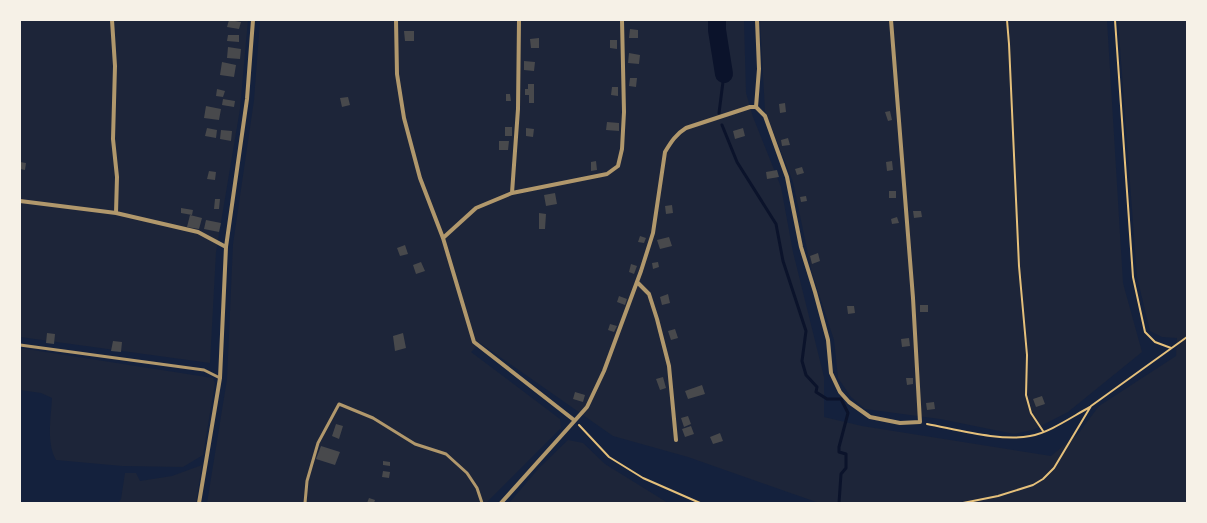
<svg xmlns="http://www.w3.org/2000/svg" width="1207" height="523" font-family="Montserrat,sans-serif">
	<rect width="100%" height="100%" fill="#14213d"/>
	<path fill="#1d2539" d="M20 20H248L240 109 216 252 210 363 20 337Z
		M260 20H744L746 93 753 117 781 187 793 252 824 377V417L862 426 1051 456 1078 434 1099 406 1176 356 1177 338 1162 337 1150 331 1137 277 1118 20H1187V503H819L688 457 613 436 480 343 471 352 560 419 561 428 486 503H207L227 379 233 244 254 100Z
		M760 20H1107L1123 283 1142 352 1068 412 1033 430 1014 434 940 419 865 409 851 397 838 378 834 340 812 273 793 182 765 111Z
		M20 348 213 378 215 383 203 455 183 467 122 466 56 460C46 442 51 418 52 398L41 393 20 390Z
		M568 440 583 443 605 464 668 503H509L539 468Z
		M202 465 196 503H118L121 499 125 473H136L140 481 172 476Z"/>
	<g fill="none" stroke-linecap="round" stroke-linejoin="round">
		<path stroke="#0b132b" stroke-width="3" d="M719 113 724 74
			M722 125 737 162 776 224 783 261 806 331 802 361 806 375 817 387 816 392 827 399H841L848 413 839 447V452L846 454V468L841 474 839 503"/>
		<path stroke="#0b132b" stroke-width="18" d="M717 20V30L724 74"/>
	</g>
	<path fill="#48494c" d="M229 20 241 22 239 29 227 27Z
		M630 29 638 30V38H629Z
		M404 31H414V41H405Z
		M228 35H239V42L227 41Z
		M539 38V48H531L530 39Z
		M610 40H617V49L610 48Z
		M228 47 241 49 240 59 227 58Z
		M629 53 640 55 639 64 628 63Z
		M524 61 535 62 534 71 524 70Z
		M222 62 236 65 234 77 220 75Z
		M630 78H637L636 87 629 86Z
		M528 84H534V103H529V95H525V89H528Z
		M612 87H618V96L611 95Z
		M217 89 225 91 223 97 216 96Z
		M506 94H510L511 101H506Z
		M348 97 350 105 342 107 340 98Z
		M223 99 235 101 234 107 222 105Z
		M785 103 786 112 780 113 779 104Z
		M206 106 221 109 219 120 204 118Z
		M890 111 892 120 888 121 885 112Z
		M607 122 619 123V131L606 130Z
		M505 127H512V136H505Z
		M207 128 217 130 216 138 205 136Z
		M526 128 534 129 533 137 526 136Z
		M743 128 745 136 735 139 733 131Z
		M221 130 232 131 231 141 220 139Z
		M788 138 790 145 782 146 781 140Z
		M499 141H509L508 150H499Z
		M596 161 597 170 591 171V162Z
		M892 161 893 170 887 171 886 162Z
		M20 162 26 163 25 170 20 169Z
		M802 167 804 173 797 175 795 169Z
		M777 170 779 177 767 179 766 172Z
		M209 171 216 172 215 180 207 179Z
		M889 191H896V198H889Z
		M555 193 557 204 546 206 544 195Z
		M806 196 807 201 801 202 800 197Z
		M215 199H220L219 209H214Z
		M672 205 673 213 666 214 665 206Z
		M181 208 193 210 192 215 181 213Z
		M913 211H921L922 217 914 218Z
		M539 213 546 214 545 229H539Z
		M190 215 202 218 199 229 187 227Z
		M897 217 899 223 892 224 891 219Z
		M206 220 221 223 219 232 204 229Z
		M640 236 646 238 644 243 638 242Z
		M669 237 672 246 660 249 657 240Z
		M405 245 408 254 400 256 397 248Z
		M818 253 820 261 812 264 810 256Z
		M421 262 425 271 416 274 413 265Z
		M658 262 659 267 653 269 652 263Z
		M631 264 637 266 634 274 629 272Z
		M668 294 670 303 662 305 660 297Z
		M619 296 627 299 625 305 617 302Z
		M920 305H928V312H920Z
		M847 306H854L855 313 848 314Z
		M610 324 617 326 614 332 608 330Z
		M675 329 678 338 671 340 668 331Z
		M47 333 55 334 54 344 46 343Z
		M403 333 406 348 395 351 393 336Z
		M909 338 910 346 902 347 901 339Z
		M113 341 122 342 121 352 111 351Z
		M663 377 666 388 660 390 656 379Z
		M906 378H913V384L907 385Z
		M702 385 705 394 688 399 685 391Z
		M575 392 585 395 583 402 573 399Z
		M1042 396 1045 404 1036 407 1033 399Z
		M934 402 935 409 927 410 926 403Z
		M688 416 691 424 684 427 681 418Z
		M336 424 343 426 339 439 332 436Z
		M691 426 694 434 685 437 682 429Z
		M720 433 723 441 713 444 710 437Z
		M321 446 340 452 335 465 316 459Z
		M383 461 390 462V466L383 465Z
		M383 471 390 472 389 478 382 477Z
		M369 498 375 500 374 503H367Z"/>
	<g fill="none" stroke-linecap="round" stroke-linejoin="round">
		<path stroke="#e5c07b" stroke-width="2" d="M1007 20 1009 44 1019 266 1027 355 1026 395 1031 413 1043 431
			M1115 20 1133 277 1145 332 1155 342 1171 348
			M927 424C955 429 1002 442 1030 436 1049 433 1073 416 1090 407
			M579 425 609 457 643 478 700 503
			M963 503 998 496 1033 485 1043 479 1054 468 1091 406 1187 337"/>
		<path stroke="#b1986c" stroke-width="3" d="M20 345 204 370 220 378
			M305 503 307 481 318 443 339 404 373 418 415 444 446 454 467 473 477 488 482 503"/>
		<path stroke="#b1986c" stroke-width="4" d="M112 20 115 66 113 139 117 177 116 213
			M396 20 397 74 404 118 420 178 443 238 474 342 574 420
			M756 107 759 69 757 20
			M512 193 518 109 519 20
			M20 201 116 213 198 232 226 247 220 378 199 503
			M443 238 476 208 512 193 607 174 618 166 622 149 624 112 622 20
			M226 247 247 99 253 20
			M637 282 649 294 657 319 669 366 676 440
			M501 503 587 407 604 371 641 271 653 233 665 152C671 142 676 134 686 128L750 107H756L765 116 787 177 801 247 815 292 828 340 831 373 840 392 849 402 870 417 900 423 920 422 913 298 891 20"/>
	</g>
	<rect width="1207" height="523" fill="none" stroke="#f6f1e7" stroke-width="42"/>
</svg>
